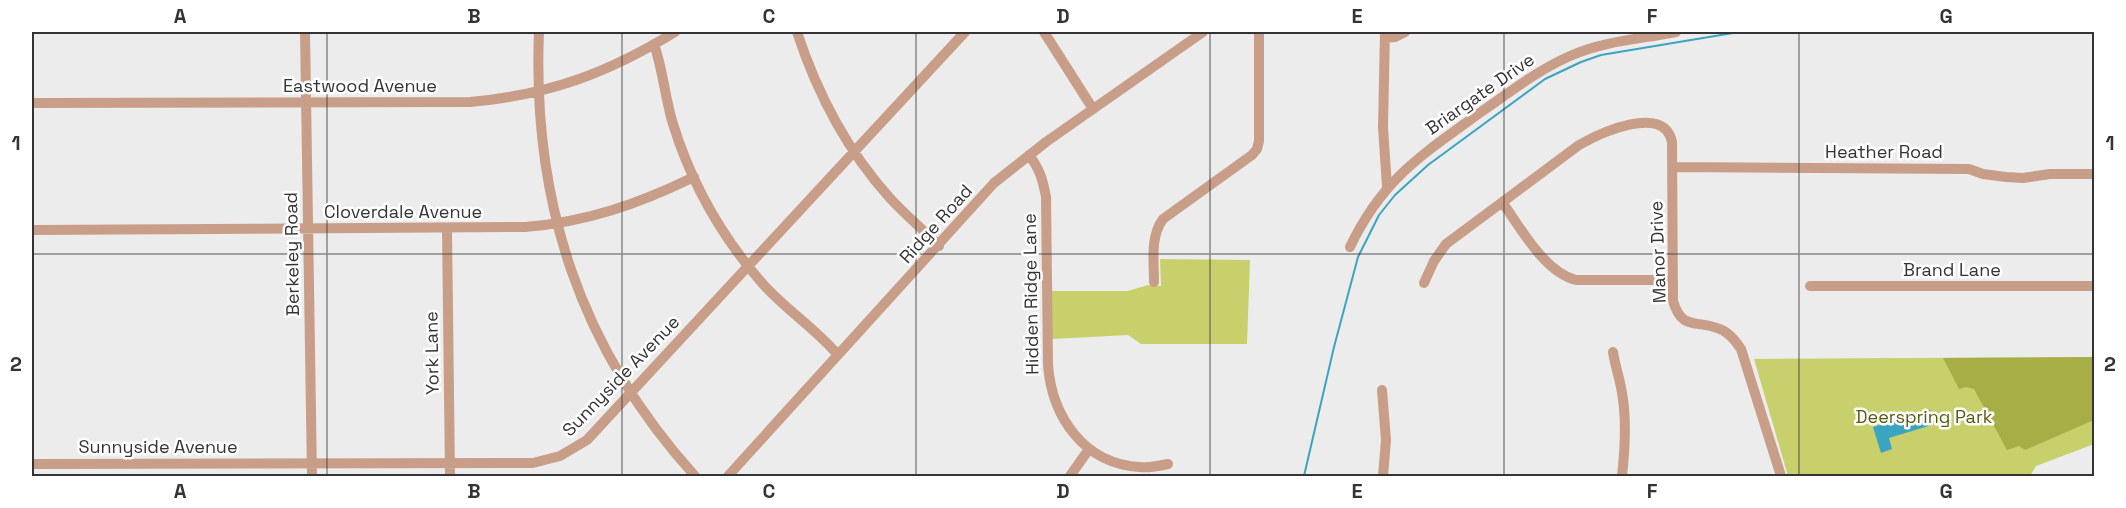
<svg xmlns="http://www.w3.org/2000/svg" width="2126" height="508" font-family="'Space Grotesk',sans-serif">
	<rect width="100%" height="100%" fill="#ececed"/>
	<path fill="#c8d06b" d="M1160 259 1250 260 1247 344H1141L1128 335 1052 339 1050 291H1128L1148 285 1161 286Z
		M2094 357V444L2036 466 2030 476H1788L1754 359Z"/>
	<path fill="#a6ae45" d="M2094 357V420L2025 450 2019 446 2007 450 1974 389 1966 387 1959 389 1943 358Z"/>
	<path fill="#3ba4c1" d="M1930 410 1935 424 1889 438 1892 449 1881 453 1873 427Z"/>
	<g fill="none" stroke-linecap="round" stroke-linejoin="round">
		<path stroke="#3ba4c1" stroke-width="2" d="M1304 476 1334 347 1358 257 1379 215 1395 195 1428 165 1545 79 1581 62 1601 55 1739 32"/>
		<path stroke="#c89e89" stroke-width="10" d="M305 32 312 476
			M539 32C532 202 580 349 695 476
			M797 32C817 93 846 149 889 197 904 214 923 229 939 246
			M1044 32 1093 109
			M1385 32 1383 127 1387 187
			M1385 38 1395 37 1405 32
			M654 44C663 70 665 98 673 124 691 182 722 237 762 283 785 309 816 329 838 355
			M32 103 470 102C549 95 608 73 675 32
			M1029 155C1040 169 1043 181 1046 197L1048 365C1052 417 1084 464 1140 467 1149 468 1159 466 1168 464
			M1672 167 1969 169 1983 174 2006 177 2023 178 2050 174H2094
			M1502 202C1521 228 1544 272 1576 280H1672
			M447 229 450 476
			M32 230 525 227C587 222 638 204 694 177
			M1350 247C1383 178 1422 155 1481 112 1510 92 1538 70 1570 56 1603 41 1641 39 1676 32
			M1154 282C1154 260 1150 237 1163 219L1252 155 1257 149 1259 141V32
			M1424 283 1434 261 1446 244 1579 145C1600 133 1664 103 1672 142L1673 301C1682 330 1694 320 1717 328 1728 331 1735 340 1741 349L1781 476
			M1810 286H2094
			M1613 352C1615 366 1620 379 1622 393 1627 420 1625 449 1622 476
			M1382 390 1386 440 1383 476
			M32 464 533 463 560 456 587 440 965 32
			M728 476 994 183 1046 142 1203 32
			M1070 476 1089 449"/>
	</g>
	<path fill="none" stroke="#343434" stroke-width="1.5" stroke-opacity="0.55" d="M327 32V476M622 32V476M916 32V476M1210 32V476M1504 32V476M1799 32V476M32 254H2094"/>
	<g text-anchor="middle" stroke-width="5" stroke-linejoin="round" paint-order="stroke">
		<g font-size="18" fill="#343434" stroke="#fff">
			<text x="360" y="92">Eastwood Avenue</text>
			<text transform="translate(1480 94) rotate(-35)" y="6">Briargate Drive</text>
			<text x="1884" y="158">Heather Road</text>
			<text x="403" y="218">Cloverdale Avenue</text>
			<text transform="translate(936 224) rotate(-48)" y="6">Ridge Road</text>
			<text transform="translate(1658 252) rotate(-92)" y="6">Manor Drive</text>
			<text transform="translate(292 254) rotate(-91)" y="6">Berkeley Road</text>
			<text x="1952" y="276">Brand Lane</text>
			<text transform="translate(1031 294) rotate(-91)" y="6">Hidden Ridge Lane</text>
			<text transform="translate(432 353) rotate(-91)" y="6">York Lane</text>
			<text transform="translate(621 376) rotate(-46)" y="6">Sunnyside Avenue</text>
			<text x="158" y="453">Sunnyside Avenue</text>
		</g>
		<g font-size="18" fill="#575b0d" stroke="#fff">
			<text x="1924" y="423">Deerspring Park</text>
		</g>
	</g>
	<rect width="2126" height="508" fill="none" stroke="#ffffff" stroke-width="66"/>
	<rect x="33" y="33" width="2060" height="442" fill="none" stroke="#343434" stroke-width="2"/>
	<g font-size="20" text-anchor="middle" font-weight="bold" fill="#343434">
		<text x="180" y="23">A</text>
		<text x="474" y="23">B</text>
		<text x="769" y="23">C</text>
		<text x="1063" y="23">D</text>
		<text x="1357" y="23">E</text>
		<text x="1652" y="23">F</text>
		<text x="1946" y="23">G</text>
		<text x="16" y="150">1</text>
		<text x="2110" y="150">1</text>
		<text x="16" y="371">2</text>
		<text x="2110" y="371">2</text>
		<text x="180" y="498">A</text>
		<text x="474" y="498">B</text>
		<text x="769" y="498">C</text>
		<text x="1063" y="498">D</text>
		<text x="1357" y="498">E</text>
		<text x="1652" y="498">F</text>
		<text x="1946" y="498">G</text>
	</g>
</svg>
